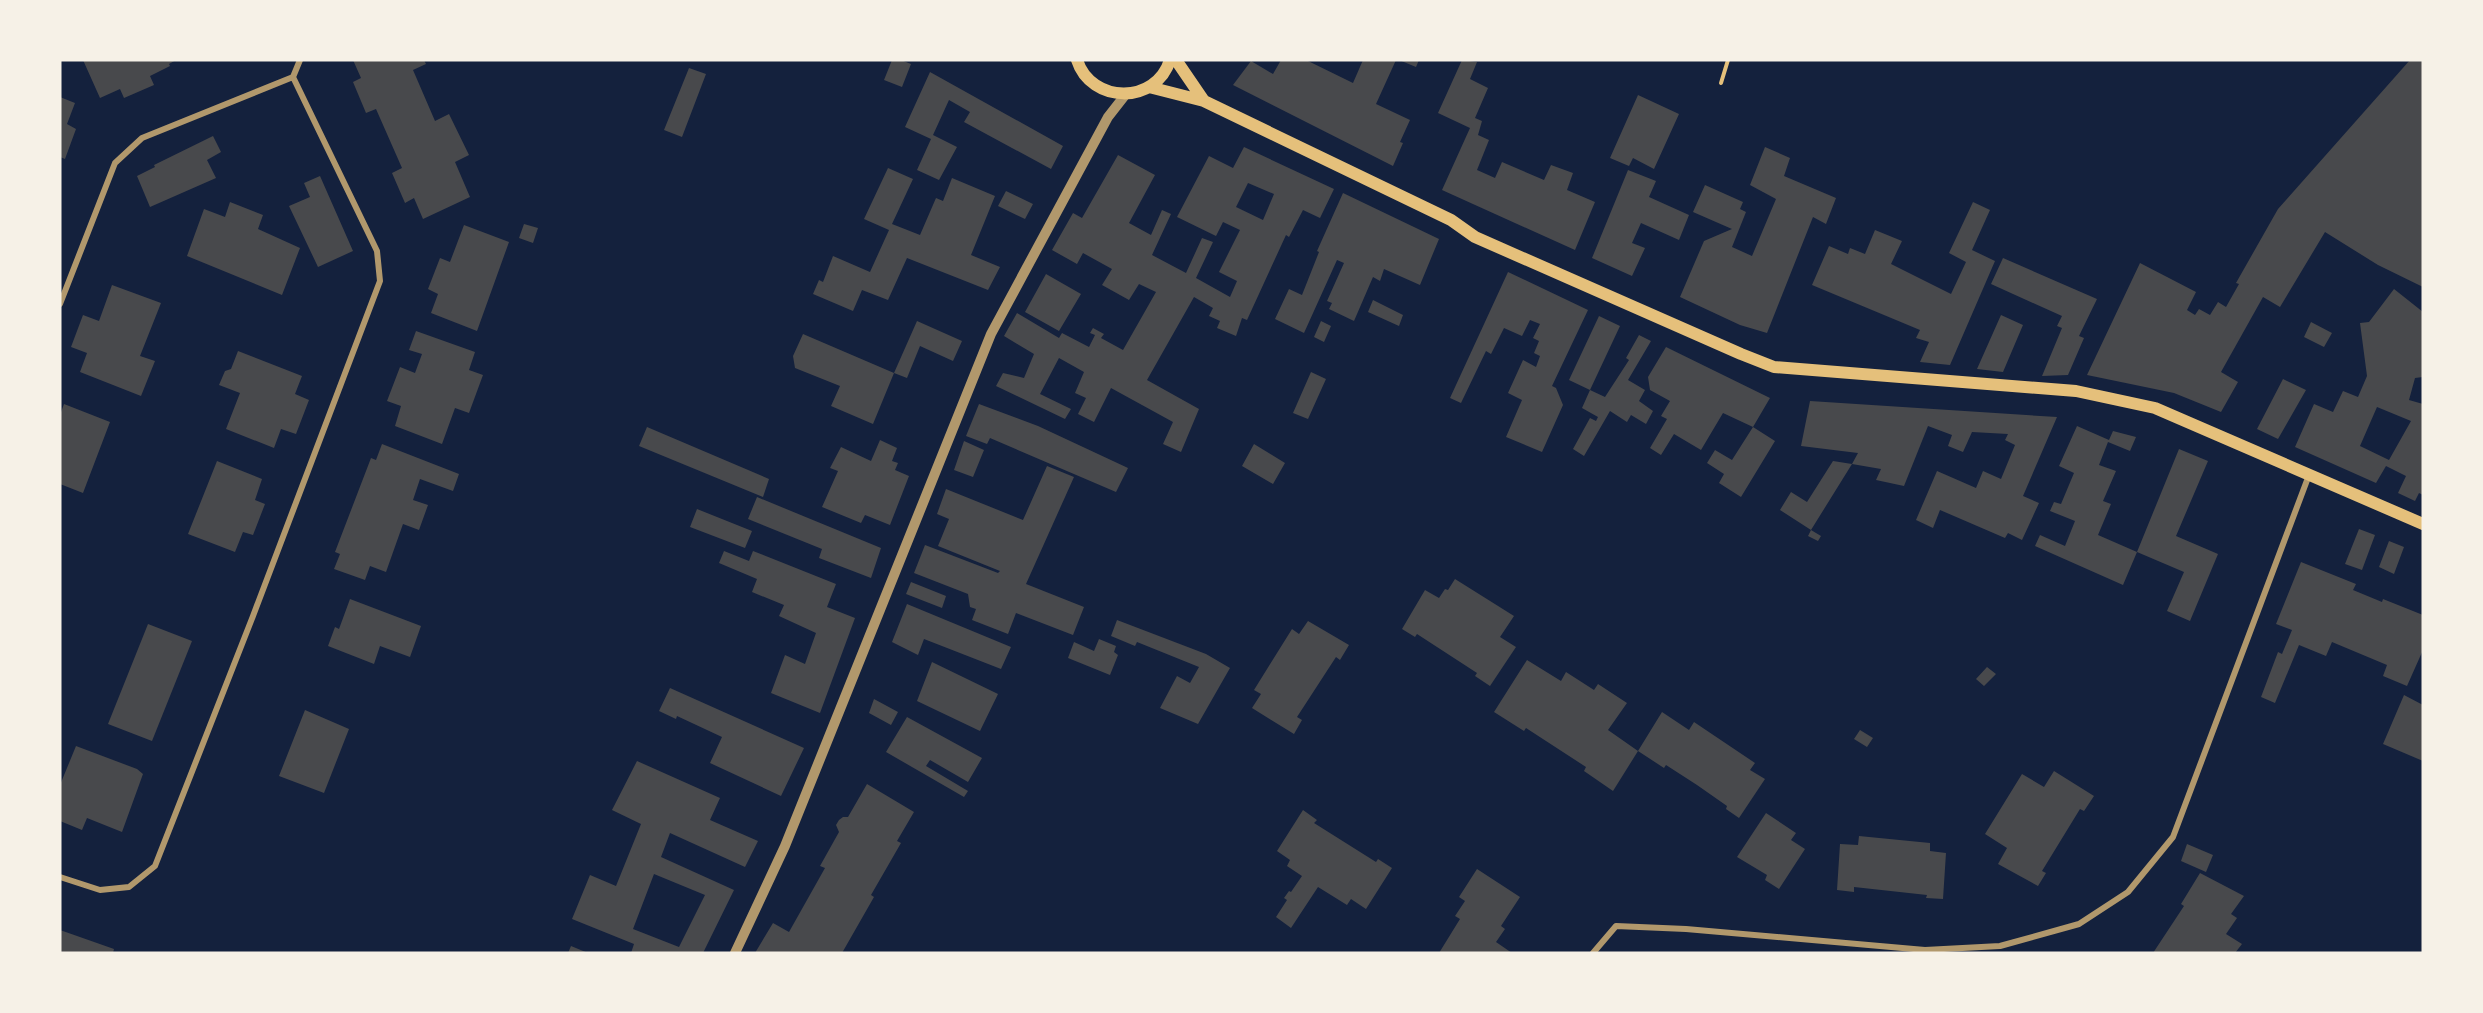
<svg xmlns="http://www.w3.org/2000/svg" width="2483" height="1013" font-family="Karla,sans-serif">
	<rect width="100%" height="100%" fill="#14213d"/>
	<path fill="#48494c" fill-rule="evenodd" d="M83 60H176L169 64 170 66 150 76 154 85 124 98 120 89 100 98Z
		M353 60H424L426 64 413 70 435 121 449 114 469 155 455 162 470 197 423 219 414 198 405 203 392 173 402 168 376 109 366 113 353 82 361 78Z
		M892 60H901L911 64 902 87 884 80Z
		M1281 60H1306L1353 83 1363 60H1396L1376 104 1410 120 1400 142 1403 143 1393 166 1233 85 1251 61 1273 74Z
		M1399 60H1419L1416 67Z
		M1462 60 1477 62 1470 79 1488 88 1475 118 1482 121 1478 135 1489 140 1477 170 1495 178 1502 162 1544 180 1551 165 1573 173 1567 190 1595 202 1575 250 1442 190 1470 128 1438 113Z
		M2410 60H2423V287L2378 265 2325 232 2280 307 2263 297 2221 372 2238 382 2221 412 2174 393 2087 375 2140 263 2196 292 2187 310 2195 315 2199 309 2210 315 2218 302 2226 307 2239 284 2236 283 2278 209Z
		M689 68 706 74 682 137 664 130Z
		M930 72 1063 146 1051 169 964 122 970 112 949 100 933 135 957 147 939 180 917 170 931 139 905 127Z
		M1638 95 1679 114 1654 169 1633 158 1629 166 1610 158Z
		M60 97 75 103 67 124 76 129 65 159 60 157Z
		M213 136 221 152 207 160 216 178 150 207 137 176 155 167 154 165Z
		M1244 147 1334 189 1320 218 1303 210 1289 237 1286 235 1247 320 1242 318 1236 336 1217 328 1220 321 1209 316 1213 308 1194 297 1147 380 1199 409 1181 452 1163 444 1173 422 1111 388 1094 422 1078 414 1086 398 1075 393 1084 372 1059 358 1040 394 1071 409 1065 419 996 386 1003 373 1024 378 1034 354 1004 336 1017 313 1059 338 1062 333 1089 347 1095 335 1090 333 1093 328 1104 334 1101 338 1123 350 1156 292 1139 284 1129 300 1102 285 1112 269 1083 253 1077 264 1052 250 1073 213 1082 218 1118 155 1155 175 1129 223 1151 235 1162 210 1171 214 1152 255 1186 273 1202 238 1213 242 1196 278 1230 297 1237 281 1219 272 1240 230 1223 222 1216 236 1177 217 1209 156 1233 168ZM1248 183 1274 194 1263 220 1236 207Z
		M1765 147 1790 158 1784 176 1836 198 1826 224 1813 217 1767 333 1740 325 1680 297 1704 241 1732 229 1693 212 1705 185 1743 202 1740 209 1746 212 1732 247 1752 256 1776 199 1750 185Z
		M888 168 913 179 892 224 920 235 936 198 943 201 952 178 995 196 971 255 1000 267 988 290 907 258 888 300 862 290 853 311 813 294 819 280 823 282 833 256 870 272 889 230 864 219Z
		M1628 170 1656 181 1649 197 1689 215 1679 240 1641 223 1632 243 1645 248 1632 276 1592 258Z
		M320 176 353 251 318 267 289 206 310 197 304 183Z
		M1006 191 1033 204 1025 219 998 206Z
		M1343 193 1439 239 1420 285 1384 269 1380 281 1373 277 1354 321 1329 309 1332 303 1327 301 1344 263 1337 260 1304 333 1275 319 1289 289 1302 295 1319 252 1317 251Z
		M230 202 263 215 258 229 300 248 282 295 187 256 204 209 225 217Z
		M1973 202 1990 210 1972 250 1995 261 1950 365 1920 362 1929 342 1916 338 1920 330 1812 285 1829 246 1848 254 1850 248 1865 254 1875 230 1902 241 1891 264 1951 294 1966 262 1949 253Z
		M524 224 538 228 533 243 519 238Z
		M464 225 509 242 477 331 431 313 438 294 428 289 440 258 450 262Z
		M2003 258 2097 299 2079 336 2084 338 2068 375 2042 376 2062 328 2057 326 2062 316 1991 284Z
		M1508 272 1588 310 1552 386 1556 388 1563 405 1542 452 1506 437 1522 400 1508 393 1523 360 1536 367 1540 356 1534 353 1539 341 1533 338 1540 324 1530 320 1522 336 1504 328 1491 354 1486 351 1461 403 1450 398Z
		M1046 274 1081 294 1059 331 1025 312Z
		M112 285 161 303 140 356 155 361 141 396 80 372 87 353 71 347 83 315 99 321Z
		M2394 289 2423 312V377L2415 378 2409 400 2423 404V495L2419 493 2415 501 2398 493 2406 476 2386 466 2376 483 2295 447 2314 404 2333 412 2343 391 2358 397 2367 376 2360 323 2369 322ZM2377 407 2411 421 2389 460 2360 446Z
		M1373 300 1403 315 1399 326 1368 312Z
		M2001 315 2023 325 2003 372 1977 369Z
		M1599 316 1620 326 1590 390 1569 380Z
		M917 321 962 341 953 361 920 346 907 378 894 373 873 424 831 406 840 386 795 368 793 356 803 334 894 373Z
		M1321 321 1331 326 1324 342 1314 337Z
		M2311 322 2332 333 2324 347 2304 337Z
		M416 331 475 352 469 370 483 375 469 413 455 408 442 444 395 426 401 406 387 401 400 367 415 373 422 354 409 350Z
		M1639 335 1651 341 1628 380 1645 390 1639 401 1653 411 1646 424 1631 415 1627 422 1610 411 1584 456 1573 449 1590 418 1596 421 1598 417 1582 408 1590 390 1605 397 1629 360 1626 358Z
		M1666 347 1770 398 1753 427 1723 413 1701 450 1674 434 1661 455 1650 448 1667 419 1661 416 1670 401 1650 390 1648 377Z
		M238 351 302 376 295 394 309 400 296 434 281 429 274 448 226 429 240 393 219 385 225 371 231 369Z
		M1311 372 1326 379 1308 419 1293 413Z
		M2283 379 2306 390 2278 439 2257 429Z
		M1810 401 2057 417 2023 496 2039 503 2022 540 2008 533 2005 538 1940 510 1933 528 1916 520 1937 471 1976 488 1983 471 2001 479 2015 445 2005 440 2008 434 1972 432 1963 452 1948 446 1952 435 1928 426 1904 486 1876 480 1881 469 1852 464 1858 453 1801 446Z
		M64 404 110 422 83 493 60 484V415Z
		M979 404 1038 426 1128 468 1116 492 990 438 987 444 966 436Z
		M2077 426 2109 440 2113 431 2136 437 2130 451 2108 442 2099 465 2116 471 2103 501 2111 504 2098 535 2137 552 2123 585 2035 546 2040 535 2065 546 2075 521 2050 511 2054 502 2061 504 2074 473 2059 466Z
		M647 427 769 479 763 497 639 446Z
		M1753 427 1775 441 1741 497 1719 483 1724 474 1707 463 1715 450 1732 460Z
		M880 440 897 448 892 461 898 463 895 470 909 476 890 525 865 515 861 523 822 507 838 471 830 468 841 447 871 461Z
		M964 441 984 450 973 477 954 470Z
		M382 444 459 474 453 491 420 479 413 500 428 505 419 530 403 524 386 572 370 566 365 580 334 569 340 554 335 552 371 458 376 460Z
		M1254 444 1285 463 1273 484 1242 466Z
		M2179 449 2208 461 2176 536 2218 554 2190 621 2167 611 2184 572 2137 552Z
		M217 461 262 479 255 500 265 504 253 535 243 532 235 552 188 534Z
		M1833 461 1852 464 1811 530 1780 510 1791 492 1807 502Z
		M1047 466 1074 477 1026 584 1084 607 1073 635 1016 613 1008 634 972 620 976 609 970 607 968 594 914 573 925 545 998 573 1000 571 938 546 949 519 937 514 946 489 1023 520Z
		M757 497 881 548 871 578 819 558 822 549 748 519Z
		M697 509 752 531 745 548 690 527Z
		M2359 529 2375 535 2362 570 2345 564Z
		M1811 530 1821 536 1818 541 1808 536Z
		M2389 541 2404 547 2394 574 2379 567Z
		M724 551 749 561 753 551 836 584 827 607 855 618 820 713 771 693 785 655 805 664 816 633 779 616 784 605 752 592 757 579 719 563Z
		M2301 562 2356 584 2353 590 2382 602 2383 599 2423 615V650L2407 686 2383 676 2387 665 2332 642 2326 656 2299 645 2275 703 2261 697 2278 652 2282 654 2292 630 2276 624Z
		M1455 579 1514 616 1500 637 1516 647 1490 686 1475 676 1477 673 1417 634 1415 637 1402 629 1425 590 1439 598 1445 589 1448 590Z
		M911 582 946 596 942 608 906 594Z
		M350 599 421 626 410 657 380 646 374 664 328 646 335 627 339 629Z
		M907 604 1011 647 1001 669 924 639 918 655 892 642Z
		M1117 620 1206 654 1230 668 1198 724 1160 708 1177 676 1190 683 1199 667 1137 642 1135 646 1111 636Z
		M1308 621 1349 645 1340 660 1336 657 1297 717 1302 720 1294 734 1252 708 1261 694 1254 690 1292 629 1299 634Z
		M148 624 192 641 152 741 108 724Z
		M1099 639 1116 646 1114 652 1118 655 1110 675 1068 658 1074 642 1094 651Z
		M1527 660 1561 681 1566 672 1594 690 1598 684 1627 703 1608 730 1638 751 1613 791 1584 771 1586 767 1526 728 1524 731 1494 712Z
		M932 662 998 694 980 731 917 701Z
		M1987 667 1996 674 1984 686 1976 679Z
		M670 688 804 748 781 796 710 763 722 737 677 716 676 719 659 711Z
		M2404 695 2423 705V761L2383 744Z
		M874 699 898 712 891 725 869 713Z
		M305 710 349 729 324 793 279 776Z
		M1662 712 1689 730 1694 722 1755 763 1750 770 1765 779 1739 818 1726 809 1727 806 1697 785 1666 765 1664 768 1638 751Z
		M907 717 982 758 968 782 930 760 926 766 968 791 964 797 886 752Z
		M1860 730 1873 738 1867 747 1854 739Z
		M76 746 137 769 143 774 122 832 87 818 82 830 60 821V785Z
		M637 761 720 798 710 820 758 841 745 867 670 833 661 857 734 890 703 953H631L634 944 572 919 590 875 616 886 641 824 612 810ZM654 874 705 895 679 947 633 929Z
		M2054 771 2094 796 2084 811 2080 809 2042 871 2046 873 2038 886 1998 864 2007 848 1985 834 2022 774 2044 787Z
		M867 784 914 812 897 841 901 843 871 895 874 897 842 953H755L773 923 789 932 825 868 820 866 839 832 836 825 839 820 843 817H848Z
		M1303 810 1317 820 1314 823 1376 862 1378 859 1392 868 1366 909 1351 899 1347 905 1318 887 1291 928 1276 917 1287 900 1284 898 1289 891 1291 892 1302 876 1287 866 1290 860 1277 851Z
		M1766 813 1796 833 1791 840 1805 849 1779 889 1765 880 1767 875 1737 857Z
		M1859 836 1930 843V851L1946 853 1943 899 1926 898 1927 895 1854 887V892L1837 890 1840 844 1858 845Z
		M2187 844 2213 855 2206 872 2181 861Z
		M1477 869 1520 897 1501 926 1505 929 1496 942 1512 953H1439L1460 919 1455 916 1465 901 1459 897Z
		M2200 873 2244 896 2231 914 2237 918 2226 934 2242 944 2235 953H2153L2184 906 2181 904Z
		M60 930 114 949 113 953H60Z
		M571 946 588 953H568Z"/>
	<g fill="none" stroke-linecap="round" stroke-linejoin="round">
		<path stroke="#e5c07b" stroke-width="4" d="M1721 83 1728 60"/>
		<path stroke="#b1986c" stroke-width="6" d="M60 304 115 163 142 138 293 77 300 60
			M60 877 100 890 129 887 155 866 253 616 380 281 377 251 293 77
			M1593 953 1616 926 1686 929 1925 950 2000 946 2079 924 2128 892 2173 837 2309 475"/>
		<path stroke="#b1986c" stroke-width="10" d="M735 953 785 846 991 334 1108 117 1126 94"/>
		<path stroke="#e5c07b" stroke-width="12" d="M1077 60C1091 104 1156 105 1170 60
			M1176 60 1204 101
			M1149 87 1204 101 1451 220 1475 237 1741 354 1774 367 2076 391 2155 408 2423 524"/>
	</g>
	<rect width="2483" height="1013" fill="none" stroke="#f6f1e7" stroke-width="123"/>
</svg>
